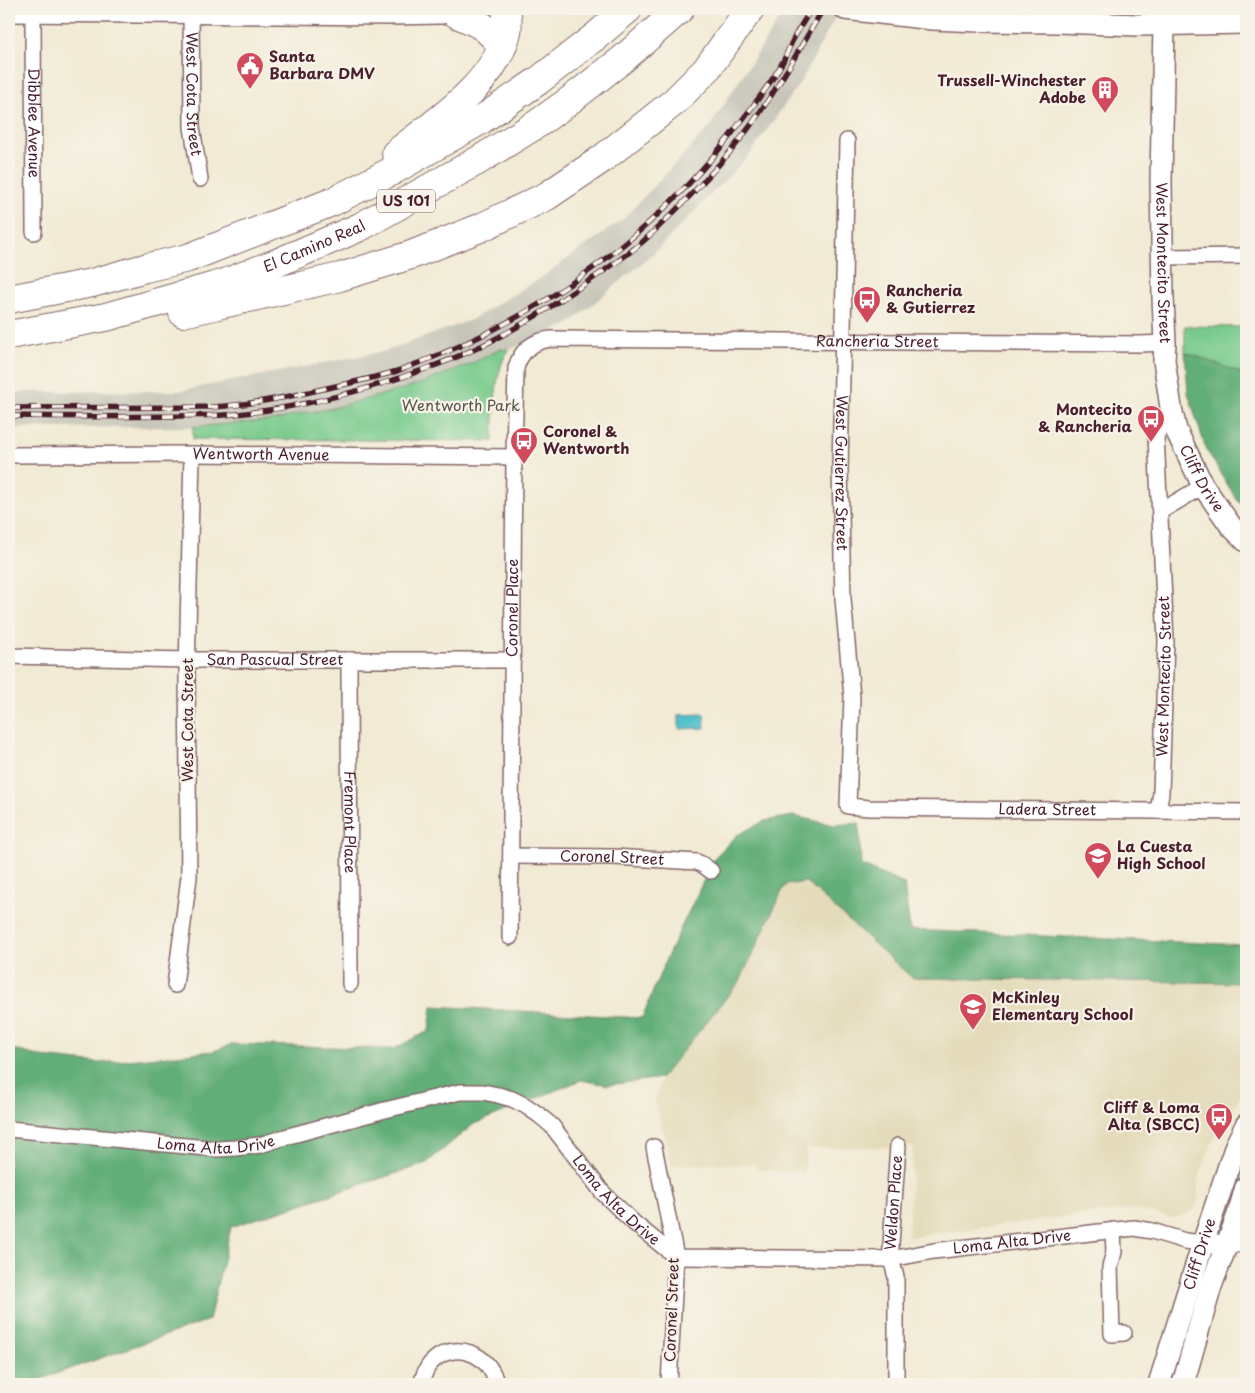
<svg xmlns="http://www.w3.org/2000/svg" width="1255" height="1393" font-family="'Playpen Sans',sans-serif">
	<rect width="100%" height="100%" fill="#f7f3e8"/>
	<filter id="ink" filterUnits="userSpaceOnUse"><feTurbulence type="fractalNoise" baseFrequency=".02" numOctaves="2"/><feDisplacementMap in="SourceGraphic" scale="10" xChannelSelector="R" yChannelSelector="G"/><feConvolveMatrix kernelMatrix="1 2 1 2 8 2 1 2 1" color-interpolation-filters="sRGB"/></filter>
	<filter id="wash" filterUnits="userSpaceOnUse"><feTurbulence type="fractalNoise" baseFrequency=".0096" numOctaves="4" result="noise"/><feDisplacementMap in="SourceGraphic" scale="20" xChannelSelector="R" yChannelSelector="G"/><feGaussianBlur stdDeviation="1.12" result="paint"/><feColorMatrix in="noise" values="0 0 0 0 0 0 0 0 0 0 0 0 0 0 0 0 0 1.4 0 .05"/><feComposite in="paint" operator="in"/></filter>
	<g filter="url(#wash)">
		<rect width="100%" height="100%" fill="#f1ead4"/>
		<path fill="#e4dbba" d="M806 882 912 978 1246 983V1089L1238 1099 1212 1142 1198 1180V1197L1196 1208 1188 1214 1172 1218 1134 1209 908 1237 913 1147 807 1148 804 1173 759 1170 754 1164 672 1165 655 1100 661 1078 740 981 785 885Z"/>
		<path fill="#c6c5b8" d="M786 9H840L801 81 751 153 653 254 569 324 508 350 500 349 473 363 403 389 329 409 303 413 277 420 193 427 9 428V392L180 391 386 351 471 320 539 279 623 219 708 129Z"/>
		<path fill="#78ca8c" stroke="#61745c" d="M1185 326 1246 327V375L1185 352Z
			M500 349 508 350C493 376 495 412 493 441L193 439V427L277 420 303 413 329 409 403 389 424 382 473 363Z"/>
		<path fill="#62ae78" stroke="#566652" d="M1185 352 1246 375V509L1237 500 1206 449 1188 393Z
			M793 816 834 825 859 823 861 865 904 884 910 930 1246 945V983L912 978 806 882 785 885 740 981 661 1078 608 1085 581 1080 474 1124 425 1164 231 1227 209 1320 27 1384H9V1048L41 1057 100 1063 214 1051 232 1044 393 1049 429 1031 432 1006 642 1018 666 959 715 857 737 835 764 821Z"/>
		<path fill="#53c0cb" stroke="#4e707b" d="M704 714 705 728 679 729V715Z"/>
	</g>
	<g filter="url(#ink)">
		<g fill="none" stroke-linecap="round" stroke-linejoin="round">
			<defs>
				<g id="minor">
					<path id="s1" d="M191 9 192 127 200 179"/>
					<path d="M9 14 393 17 441 16 462 13"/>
					<path id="s2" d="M33 14 34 232"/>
					<path id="s3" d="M847 141 840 469 843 599 852 697 848 806 869 808 1246 812"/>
					<path d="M1163 257 1246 256"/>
					<path id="s4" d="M9 455 192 454 514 457"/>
					<path d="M1161 511 1203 486"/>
					<path id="s5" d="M9 656 187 660H513"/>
					<path id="s6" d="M349 660 350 984"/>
					<path id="s7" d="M1158 811 1161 793 1166 641 1156 436 1171 408"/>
					<path id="s8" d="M511 856 614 857 697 862 703 865 711 871"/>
					<path id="s9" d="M510 937 514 457 516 368C521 350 533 341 551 339L1141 344 1165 343"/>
					<path d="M175 985 189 877 187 672 192 454"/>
					<path id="s10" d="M9 1129 217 1149 235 1148 260 1145 285 1137 385 1110 460 1092H483L498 1095 512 1099 526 1106 539 1115 552 1126 603 1193 634 1223 676 1257 891 1259 934 1251 1134 1228 1152 1231 1185 1241 1203 1243"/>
					<path d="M654 1147 676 1257 669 1384"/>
					<path d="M1113 1230 1114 1252 1110 1267 1112 1334 1124 1333"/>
					<path d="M421 1384C423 1377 425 1369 431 1363 453 1339 491 1353 496 1384"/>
					<path id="s11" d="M896 1384V1277L891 1259V1244L898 1146"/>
				</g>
				<path id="tertiary" d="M1164 25 1166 9
					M1203 1243 1226 1245 1246 1241"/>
				<g id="secondary">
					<path d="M845 9 933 19 979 21 1058 22 1138 25 1246 23"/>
					<path id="s12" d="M1164 25 1161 181 1163 297 1165 343 1164 360 1171 408 1176 430 1203 486 1231 526 1246 541"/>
					<path id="s13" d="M1159 1384 1203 1243 1236 1145 1246 1125"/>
					<path d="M1183 1384 1211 1286 1238 1215 1246 1187"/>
				</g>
				<g id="motorway">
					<path d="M457 14C480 24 486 26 502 46"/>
					<path d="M396 153C436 122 495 84 507 32 509 25 507 16 506 9"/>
					<path d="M9 299 92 283 145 268 188 258 332 202 392 171 481 120 538 81 596 36 628 9"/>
					<path d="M183 313 340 277 411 255 480 228 547 196 602 159 674 102 706 70 750 9"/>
					<path id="s14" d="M9 335 106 317 222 284 279 262 360 227 479 160 537 124 565 104 623 59 680 9"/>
				</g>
			</defs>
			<use href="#minor" stroke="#846666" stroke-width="18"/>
			<use href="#tertiary" stroke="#846666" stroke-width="21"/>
			<use href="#secondary" stroke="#846666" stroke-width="24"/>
			<use href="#motorway" stroke="#846666" stroke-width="30"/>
			<use href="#minor" stroke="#fff" stroke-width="15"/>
			<use href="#tertiary" stroke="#fff" stroke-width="19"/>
			<use href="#secondary" stroke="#fff" stroke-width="21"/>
			<use href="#motorway" stroke="#fff" stroke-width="28"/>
			<defs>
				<path id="rail" d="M9 408 212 407C251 405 289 397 327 388 351 383 374 378 397 371 527 326 645 244 730 136 747 113 767 90 781 65 786 57 789 47 794 38 799 28 806 18 811 9
					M9 416C66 417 123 417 180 416 194 415 209 416 224 415 293 410 362 392 428 368 450 360 473 351 495 339 526 323 557 303 586 283 607 269 630 254 649 236 677 210 705 181 730 152 766 109 795 57 823 9"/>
			</defs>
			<use href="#rail" stroke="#4a1f2b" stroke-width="5.5"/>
			<use href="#rail" stroke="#f7f3e8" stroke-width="4" stroke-dasharray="11" stroke-linecap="butt"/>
		</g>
	</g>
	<defs>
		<symbol id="civic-pin" viewBox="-11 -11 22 30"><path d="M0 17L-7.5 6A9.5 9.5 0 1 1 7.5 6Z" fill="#d1495b" stroke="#f7f3e8"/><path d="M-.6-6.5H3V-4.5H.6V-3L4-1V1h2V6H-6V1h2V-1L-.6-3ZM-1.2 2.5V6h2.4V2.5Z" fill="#fff"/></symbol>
		<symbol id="building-pin" viewBox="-11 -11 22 30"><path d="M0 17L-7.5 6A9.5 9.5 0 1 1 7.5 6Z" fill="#d1495b" stroke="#f7f3e8"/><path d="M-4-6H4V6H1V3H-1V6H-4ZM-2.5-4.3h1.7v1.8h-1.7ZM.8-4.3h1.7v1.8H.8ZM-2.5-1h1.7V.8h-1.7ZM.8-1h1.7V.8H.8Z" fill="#fff"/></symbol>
		<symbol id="bus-pin" viewBox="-11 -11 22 30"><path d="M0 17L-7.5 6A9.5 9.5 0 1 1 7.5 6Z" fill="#d1495b" stroke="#f7f3e8"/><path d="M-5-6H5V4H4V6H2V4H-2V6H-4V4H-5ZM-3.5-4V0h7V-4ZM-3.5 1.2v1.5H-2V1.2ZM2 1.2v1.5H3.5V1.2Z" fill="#fff"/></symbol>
		<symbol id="school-pin" viewBox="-11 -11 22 30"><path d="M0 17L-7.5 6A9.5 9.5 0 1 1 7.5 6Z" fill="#d1495b" stroke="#f7f3e8"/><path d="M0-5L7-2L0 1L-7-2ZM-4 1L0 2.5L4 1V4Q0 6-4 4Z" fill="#fff"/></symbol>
	</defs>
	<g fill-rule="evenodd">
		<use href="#civic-pin" x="234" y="50" width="32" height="43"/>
		<use href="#building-pin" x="1089" y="74" width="32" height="43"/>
		<use href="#bus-pin" x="851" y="284" width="32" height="43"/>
		<use href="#bus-pin" x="1135" y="403" width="32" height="43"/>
		<use href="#bus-pin" x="508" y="425" width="32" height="43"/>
		<use href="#school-pin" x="1082" y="840" width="32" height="43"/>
		<use href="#school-pin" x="957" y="991" width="32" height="43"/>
		<use href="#bus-pin" x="1203" y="1101" width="32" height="43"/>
	</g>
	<g text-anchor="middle" stroke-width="4.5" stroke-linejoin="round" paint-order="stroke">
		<rect fill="#f7f3e8" stroke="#7e5f64" stroke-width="1" x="377" y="189.5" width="58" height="23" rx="4"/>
		<g font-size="14" font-weight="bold" fill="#4a1f2b">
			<text x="406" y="206">US 101</text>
		</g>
		<g font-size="15" font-weight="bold" fill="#4a1f2b" stroke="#f7f3e8" text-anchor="start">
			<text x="269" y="62">Santa<tspan x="269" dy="17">Barbara DMV</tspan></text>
			<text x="1086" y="86" text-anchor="end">Trussell-Winchester<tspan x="1086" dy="17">Adobe</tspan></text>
			<text x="886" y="296">Rancheria<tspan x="886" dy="17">&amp; Gutierrez</tspan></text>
			<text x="1132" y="415" text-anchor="end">Montecito<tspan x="1132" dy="17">&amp; Rancheria</tspan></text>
			<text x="543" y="437">Coronel &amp;<tspan x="543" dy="17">Wentworth</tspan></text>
			<text x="1117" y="852">La Cuesta<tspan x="1117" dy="17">High School</tspan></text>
			<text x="992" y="1003">McKinley<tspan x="992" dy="17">Elementary School</tspan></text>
			<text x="1200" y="1113" text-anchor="end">Cliff &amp; Loma<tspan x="1200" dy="17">Alta (SBCC)</tspan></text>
		</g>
		<g font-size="15" fill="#4a1f2b" stroke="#f7f3e8">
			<text dy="5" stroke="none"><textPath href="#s1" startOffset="85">West Cota Street</textPath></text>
			<text dy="5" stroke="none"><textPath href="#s2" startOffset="109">Dibblee Avenue</textPath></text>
			<text dy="5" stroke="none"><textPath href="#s14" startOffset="319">El Camino Real</textPath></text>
			<text dy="5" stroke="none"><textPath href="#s12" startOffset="238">West Montecito Street</textPath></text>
			<text dy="5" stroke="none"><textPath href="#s9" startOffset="944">Rancheria Street</textPath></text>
			<text dy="5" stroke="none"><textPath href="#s4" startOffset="252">Wentworth Avenue</textPath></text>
			<text dy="5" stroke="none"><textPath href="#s3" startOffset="332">West Gutierrez Street</textPath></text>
			<text dy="5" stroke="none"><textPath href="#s12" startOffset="461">Cliff Drive</textPath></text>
			<text dy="5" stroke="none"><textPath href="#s9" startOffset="329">Coronel Place</textPath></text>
			<text dy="5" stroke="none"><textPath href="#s5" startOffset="266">San Pascual Street</textPath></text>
			<text dy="5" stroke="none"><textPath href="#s7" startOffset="135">West Montecito Street</textPath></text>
			<text transform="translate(188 720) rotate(-90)" y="5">West Cota Street</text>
			<text dy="5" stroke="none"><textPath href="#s3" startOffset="865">Ladera Street</textPath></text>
			<text dy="5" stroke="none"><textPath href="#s6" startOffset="162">Fremont Place</textPath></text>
			<text dy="5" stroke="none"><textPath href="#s8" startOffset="101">Coronel Street</textPath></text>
			<text dy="5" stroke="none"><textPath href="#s10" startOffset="208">Loma Alta Drive</textPath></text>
			<text dy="5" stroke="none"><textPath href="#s10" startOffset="659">Loma Alta Drive</textPath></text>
			<text dy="5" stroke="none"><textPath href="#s11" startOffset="182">Weldon Place</textPath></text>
			<text dy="5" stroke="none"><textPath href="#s10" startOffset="1079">Loma Alta Drive</textPath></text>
			<text dy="5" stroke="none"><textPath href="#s13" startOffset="136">Cliff Drive</textPath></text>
			<text transform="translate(672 1310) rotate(-88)" y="5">Coronel Street</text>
		</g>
		<g font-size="15" fill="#585248" stroke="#f7f3e8">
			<text x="461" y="411">Wentworth Park</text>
		</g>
	</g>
	<rect width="1255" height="1393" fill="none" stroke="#f7f3e8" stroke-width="30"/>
</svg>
